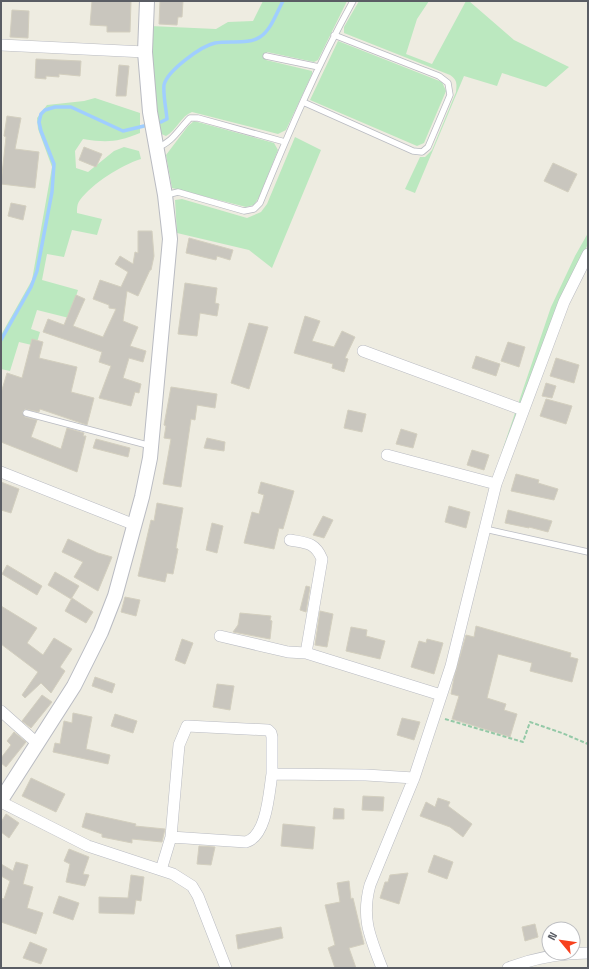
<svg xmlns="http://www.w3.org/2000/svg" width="589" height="969" font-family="'Space Grotesk',sans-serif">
	<rect width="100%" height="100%" fill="#eeece1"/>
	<path fill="#bbe8bf" d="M263 1H347L318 60 314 62 267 52 266 60 312 71V74L286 130 278 134 192 112C181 116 177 130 166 136L159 133 153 96 150 26 216 29 228 22 253 21Z
		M359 1H429L417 19 406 54 432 64 466 1H469L514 40 569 67 546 87 502 73 497 86 464 76 415 193 405 189 420 157H425L432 150 456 92C457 83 457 80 450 75L344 33V27Z
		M338 41 442 82 446 91 424 143 417 146 310 100Z
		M95 98 140 113V133C117 142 108 143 83 139L75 151 76 168 88 172 114 151 124 147 139 151 141 159C121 165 92 184 80 200 77 204 77 208 77 213L102 219 97 235 72 230 64 257 47 254 42 280 78 290 69 318 37 310 31 329 40 332 36 346 19 342 10 371 1 369V335L32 280 52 167 38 129 37 118 47 105 84 101Z
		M194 121 274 143 278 150 259 197 254 205 246 207 172 188 166 155 188 126Z
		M295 137 321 150 272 268 249 250 177 233 175 200 182 199 247 218 261 212 267 204Z
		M588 233V244L560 301 500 457 551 307 575 256Z"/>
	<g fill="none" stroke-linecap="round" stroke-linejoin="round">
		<path stroke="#a0ceff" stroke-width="3.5" d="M161 122 167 119C166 108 163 95 164 85 167 71 201 46 215 43 229 40 248 45 260 37 271 30 277 12 283 1
			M1 340 31 287 37 271 52 192 54 164 41 131 39 122 41 114 45 110 55 107H71L123 131 144 126"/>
	</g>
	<path fill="#c9c6be" stroke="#d3cfbf" d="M92 1H131L130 32H107V26L90 25Z
		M160 1H183L182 17H178L177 25 159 24Z
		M12 10 29 11 28 38 10 37Z
		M36 59 81 61 80 76 59 74V77L46 76V79L35 78Z
		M119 65 129 66 126 96H116Z
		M7 116 21 118 15 149 39 152 35 188 1 184 6 137 4 136Z
		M84 147 102 154 96 167 79 160Z
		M553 163 577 174 568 192 544 181Z
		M11 203 26 206 23 220 8 216Z
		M138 231H152L154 256 151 270H150L138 296 127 291 123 321 138 327 130 346 146 351 143 362 129 358 123 378 141 384 139 393 135 392 131 406 99 398 111 366 99 362 102 352 43 332 48 319 64 325 76 295 85 299 73 326 103 337 116 309 109 308V305L93 299 100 280 121 287 128 272 115 264 120 256 133 264 135 252 138 253Z
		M189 238 233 250 230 260 217 256 216 260 186 253Z
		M185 283 217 288 215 303 219 304 217 316 200 313 197 336 178 334Z
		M305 316 320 321 312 341 334 347 342 331 355 337 345 358 348 359 344 372 332 368 333 364 294 353Z
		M249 323 268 327 249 389 231 383Z
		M32 339 43 342 39 358 77 367 71 392 94 398 87 425 40 409 39 412 25 409 22 412 25 417 37 420 31 437 61 449 67 428 84 433 83 436H86L77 472 1 442V393L7 373 22 378Z
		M508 342 525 347 519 367 501 361Z
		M476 356 500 364 496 376 472 368Z
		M556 358 579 365 574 383 550 376Z
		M546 383 556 386 552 398 542 396Z
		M171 387 217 394 215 408 197 405 195 420 191 419 181 487 163 484 171 439 164 438 166 426 164 425Z
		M546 399 572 406 566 424 540 416Z
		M348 410 366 414 362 432 344 428Z
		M401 429 417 434 413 448 396 444Z
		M207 438 225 442 224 451 204 448Z
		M96 439 130 448 128 457 93 448Z
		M472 450 489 455 484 470 467 465Z
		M516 474 539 480 538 483 558 489 554 500 511 491Z
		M1 482 19 489 11 513 1 510Z
		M261 482 294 491 283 529 279 528 274 549 244 543 252 512 259 514 264 495 258 493Z
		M157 503 183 508 176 548 178 549 173 574 167 573 165 582 138 576 151 520 154 521Z
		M449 506 470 512 466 528 445 522Z
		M508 510 552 521 548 532 529 527V528L505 523Z
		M323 516 333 520 324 538 313 535Z
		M212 523 223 526 217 553 206 550Z
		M68 539 98 553 112 557 98 591 74 577 83 562 62 552Z
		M7 565 42 586 37 595 2 574Z
		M55 572 79 586 71 599 48 585Z
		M306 586 310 587 306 612 300 610Z
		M125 597 140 600 136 616 121 612Z
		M72 598 93 612 86 623 65 611Z
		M1 606 37 628 27 643 43 655 54 638 72 649 60 667 65 671 51 693 41 683 25 698 22 695 38 672 1 644Z
		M320 611 333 614 327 647 315 645Z
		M240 613 271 616 270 620 272 621 270 639 233 632 238 625Z
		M476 626 571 653 570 657 578 659 572 682 530 671 532 663 498 654 487 698 506 704 504 710 517 714 510 737 452 719 459 696 451 694 454 678 466 635 474 637Z
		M351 627 367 630 366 636 385 641 380 659 346 651Z
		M182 639 193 643 185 664 175 660Z
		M427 639 443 643 434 674 411 667 419 641 426 643Z
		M95 677 115 684 112 693 92 686Z
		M217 684 234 686 230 710 213 707Z
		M42 695 52 702 31 728 22 721Z
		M73 713 92 717 86 749 110 755 108 764 53 752 55 743 60 744 64 721 72 723Z
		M115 714 137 721 133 733 111 726Z
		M402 718 420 722 414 740 397 735Z
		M14 732 26 742 6 767 1 763V758L11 745 7 741Z
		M31 778 65 794 56 812 22 796Z
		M363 796 384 797 383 811 362 810Z
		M438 798 450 802 448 806 472 824 463 837 450 827 420 816 426 802 435 807Z
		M334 808 344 809V819H333Z
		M86 813 136 824 135 826 165 829 162 842 132 839V843L102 837V834L82 827Z
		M6 814 19 823 9 838 1 832V822Z
		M283 824 315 827 313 849 281 846Z
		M199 846 215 847 211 865 197 864Z
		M69 849 89 857 83 874 89 875 85 886 66 882 70 864 64 861Z
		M434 855 453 862 447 879 428 872Z
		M16 862 28 865 23 884 33 887 27 908 43 913 36 934 1 922V898L4 899 10 881 1 876V864L13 871Z
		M408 873 399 904 380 898 385 882H388L390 875Z
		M131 875 144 877 141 901 136 900 134 914 99 913V897L128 898Z
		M349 881 351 899 353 898 364 944 349 948 356 968H335L328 948 335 945 325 905 340 902 337 883Z
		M59 896 79 903 73 920 53 913Z
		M535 924 538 937 525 941 522 927Z
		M281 927 283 938 238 949 236 935Z
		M30 942 47 949 41 964 23 958Z"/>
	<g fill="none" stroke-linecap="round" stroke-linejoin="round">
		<defs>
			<path id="service" d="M266 56 319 67
				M303 102 413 151 422 152 428 147 450 95 448 83 439 76 334 35
				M156 148C172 143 179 129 190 118H198L285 142
				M166 195 178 192 244 211 254 209 260 203C288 134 317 66 353 1
				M26 413 151 446
				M485 529 588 552"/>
			<path id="minor" d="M1 45 145 52
				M363 351 523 410
				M387 455 496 484
				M1 472 135 525
				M290 540C306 543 315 542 322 559L306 653 441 695
				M220 636 288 652 306 653
				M1 711 38 744
				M1 802 88 846 173 874 192 886 198 896 226 968
				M171 837 179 745 187 726 268 730 271 733 272 737V774
				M161 870 171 837 246 842C267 836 269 792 272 774L366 775 414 778
				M382 968C370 937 361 918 370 885L414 778 451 666 496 484 564 302 588 254
				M508 968C534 958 559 953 588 953"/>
			<path id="tertiary" d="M1 800 74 686 101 632 115 596 142 497 150 458 170 239 165 195 150 112 145 52 147 1"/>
		</defs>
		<use href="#service" stroke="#b9bbc2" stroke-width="7"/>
		<use href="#minor" stroke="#b9bbc2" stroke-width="12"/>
		<use href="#tertiary" stroke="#b9bbc2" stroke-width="16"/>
		<path stroke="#94c9a7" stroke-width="2" stroke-dasharray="4 2" stroke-linecap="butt" d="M445 719 523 742 530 722 562 733 588 744"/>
		<use href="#service" stroke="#fff" stroke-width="5.5"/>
		<use href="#minor" stroke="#fff" stroke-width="11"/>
		<use href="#tertiary" stroke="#fff" stroke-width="14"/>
	</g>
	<rect width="589" height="969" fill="none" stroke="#5a5d64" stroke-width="4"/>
	<g transform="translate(561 941) rotate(299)"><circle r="19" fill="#ffffff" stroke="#bdbec1"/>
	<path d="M0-3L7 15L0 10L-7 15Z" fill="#f7411e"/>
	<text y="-6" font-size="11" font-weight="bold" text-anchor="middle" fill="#5a5d64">N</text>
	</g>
</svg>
